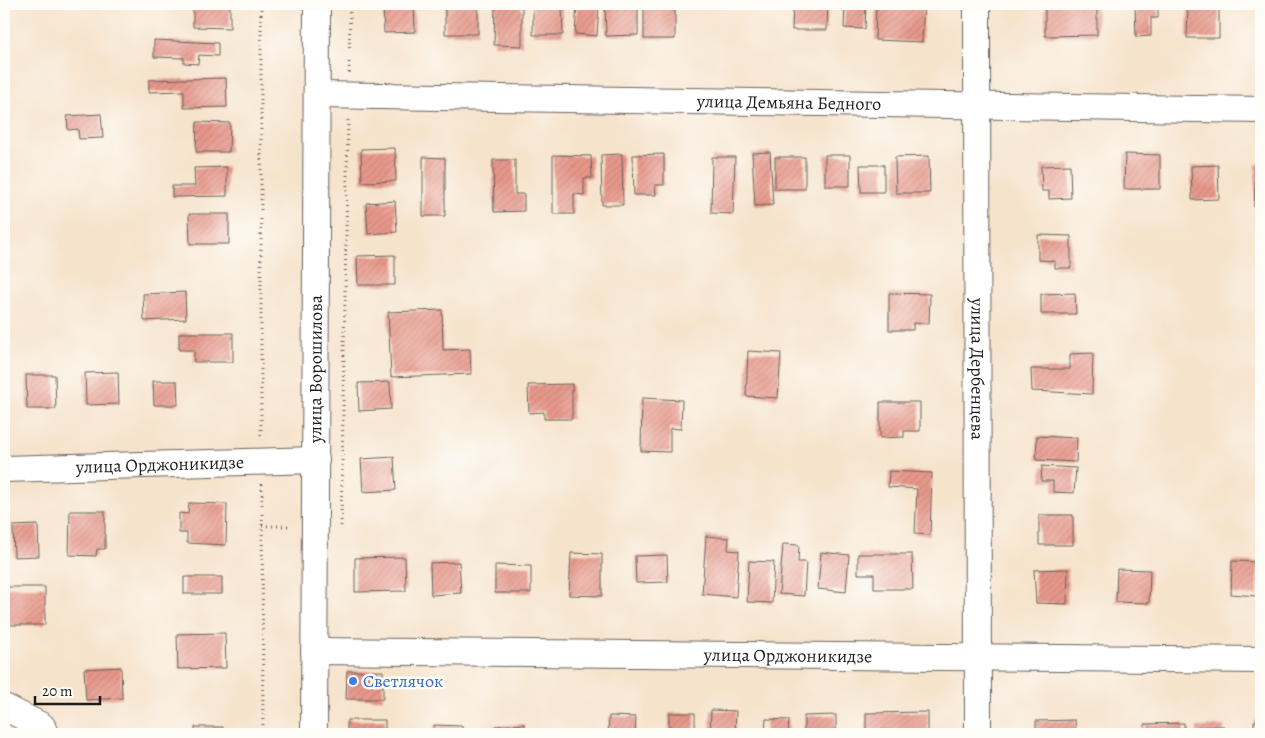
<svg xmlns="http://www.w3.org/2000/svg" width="1265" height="738" font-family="Alegreya,serif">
	<defs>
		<pattern id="building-hatch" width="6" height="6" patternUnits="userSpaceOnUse" patternTransform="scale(1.25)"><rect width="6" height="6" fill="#e8988b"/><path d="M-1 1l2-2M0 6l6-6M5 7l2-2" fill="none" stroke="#c68277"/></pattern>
	</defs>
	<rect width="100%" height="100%" fill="#fdfcf7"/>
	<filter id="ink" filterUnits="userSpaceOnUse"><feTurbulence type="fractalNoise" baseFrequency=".02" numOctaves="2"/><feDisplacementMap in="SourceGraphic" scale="10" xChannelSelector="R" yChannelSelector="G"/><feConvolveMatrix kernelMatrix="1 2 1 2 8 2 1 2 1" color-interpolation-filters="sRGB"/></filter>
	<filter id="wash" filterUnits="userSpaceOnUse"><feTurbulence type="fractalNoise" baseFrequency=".0096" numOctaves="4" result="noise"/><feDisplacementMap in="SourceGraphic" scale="20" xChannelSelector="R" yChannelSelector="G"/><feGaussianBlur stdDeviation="1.12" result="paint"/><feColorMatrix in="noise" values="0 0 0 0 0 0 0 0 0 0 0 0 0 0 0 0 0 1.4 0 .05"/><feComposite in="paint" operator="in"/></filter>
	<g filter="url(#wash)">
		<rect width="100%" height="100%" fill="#f6e3cc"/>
		<g id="blocks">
			<path fill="url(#building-hatch)" d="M193 4H230V28L193 27Z
				M383 4H414L415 32 384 33Z
				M445 4H478V34H445Z
				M495 4H522V46L494 45Z
				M533 4H562L563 35H533Z
				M577 4 599 5 597 36 575 34Z
				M605 4H638V35L606 36Z
				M644 4H675V39H644Z
				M793 4H828L827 30H792Z
				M845 4H866L865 29 844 28Z
				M876 4 924 6 922 42 875 40Z
				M1045 4H1097V35L1045 36Z
				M1135 4H1158V18H1151V36L1136 37Z
				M1188 4H1219V38H1187Z
				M154 40 218 43V56L199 55 198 64 184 63V58L154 57Z
				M226 78 227 107 184 108V91L149 92V80Z
				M101 114 103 138 79 139 78 129 68 130 67 116Z
				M197 122 230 123 229 152H196Z
				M395 148 396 181 362 182 361 149Z
				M770 152 773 205 755 206 752 153Z
				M622 154 623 205H602L601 155Z
				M664 154V185H655L656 195H634L633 155Z
				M1125 154 1160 155V189H1124Z
				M553 155 591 156 592 178H584V195L574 194V214H553Z
				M825 155H850V186H825Z
				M929 156 930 193H896L895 157Z
				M423 157 445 158V216H423Z
				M712 157H735L733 214 711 213Z
				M775 157H805V189H775Z
				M493 160H515V194H524V211L494 212Z
				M1256 164H1261V207H1254Z
				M860 165H884V192H861Z
				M1070 165 1071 198 1049 199V191H1042L1041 166Z
				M1218 165 1219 199 1192 200 1191 166Z
				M227 167V196L172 197V186H195L194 168Z
				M395 201 397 232 368 234 366 203Z
				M189 214H229V244H190Z
				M1038 235 1071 236V268H1055V261L1038 260Z
				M395 255V285H358L357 256Z
				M185 292 186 319 144 321 143 294Z
				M889 293 930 294 929 324 913 323V330H889Z
				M1075 293 1076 314H1041V294Z
				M442 310 443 350 470 349 471 374 391 377 388 312Z
				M179 333H233V362H194V350H179Z
				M748 351 781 353 778 398 746 396Z
				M1093 353 1092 394 1032 391 1031 369H1070V354Z
				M118 372 119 404 86 405 85 373Z
				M26 375H55L56 409H27Z
				M153 381H177L178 405H154Z
				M390 382 391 409 359 411 358 383Z
				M572 384V419H544V412L529 413 528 385Z
				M642 398 682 400 681 429 670 428V452L641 451Z
				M880 402H920V431H904V437L880 438Z
				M1037 436 1077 438 1076 462 1036 460Z
				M394 457 396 490 363 492 361 459Z
				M1042 466 1076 468 1074 493 1053 492V481H1041Z
				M889 471 932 473 930 535 915 534 917 489 888 487Z
				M189 503 227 504 226 545 187 543V533H179V513L188 514Z
				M70 511H105V549H97L96 556 69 555Z
				M1039 515H1073V545H1039Z
				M38 525 39 556 14 557 13 526Z
				M706 536 729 538 728 550 739 551 736 597 702 594Z
				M783 544 799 545 798 562H806L804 596 779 594Z
				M821 552 849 555 846 592 818 589Z
				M571 553 602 554V596L569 595Z
				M858 554H912L913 589H874V574H858Z
				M667 555 668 582 636 583 635 556Z
				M405 557 406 591 355 592V558Z
				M749 561 774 562 772 603 747 602Z
				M1232 561 1258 562 1257 596 1231 594Z
				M459 562 461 593 431 595 430 563Z
				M495 565 531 566V593H495Z
				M1068 569 1067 604 1036 603 1034 570Z
				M1117 569 1150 570 1149 603 1116 602Z
				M184 577H222V594H184Z
				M7 587H45V625H7Z
				M225 633 226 668 178 669 177 634Z
				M121 667 122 698 86 700 84 669Z
				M347 671H383V699H346Z
				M711 710 736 711 735 734H710Z
				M928 712V734H888V730H866V713Z
				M669 713H695V734H669Z
				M836 715V734H804V716Z
				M609 716 636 717 635 734H608Z
				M766 719 789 720 788 734H765Z
				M347 720H385V734H347Z
				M1075 720 1076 734H1036V721Z
				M1254 721H1261V734H1254Z
				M1184 723V734H1145V724Z
				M525 724V734H496L495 726Z
				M434 725 462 726V734H434Z
				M1224 726V734H1197V727Z
				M195 727H223V734H195Z"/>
		</g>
	</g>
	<g filter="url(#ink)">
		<use href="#blocks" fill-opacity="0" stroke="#68625a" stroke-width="1"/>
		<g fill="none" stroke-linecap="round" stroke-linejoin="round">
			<defs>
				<g id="minor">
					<path id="s1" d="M977 4 978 734"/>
					<path id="s2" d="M318 95 1261 110"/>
					<path id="s3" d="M4 469 316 460"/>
					<path id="s4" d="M314 651 1261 660"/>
					<path d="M4 707 42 726 45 734"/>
					<path id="s5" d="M314 734 317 4"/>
				</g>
			</defs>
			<use href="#minor" stroke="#68625a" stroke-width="28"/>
			<path stroke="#68625a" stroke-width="3" stroke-dasharray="1 4" stroke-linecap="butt" d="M261 4V438
				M349 73 350 4
				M262 484 263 734
				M262 526H292
				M341 526 348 119"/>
			<use href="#minor" stroke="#fff" stroke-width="26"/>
		</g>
	</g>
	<circle fill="#3f7fe0" stroke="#fdfcf7" stroke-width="2" cx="353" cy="681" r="5"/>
	<g text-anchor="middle" stroke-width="5" stroke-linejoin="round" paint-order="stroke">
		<g font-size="18" fill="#1c1c1c" stroke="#fdfcf7">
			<text dy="6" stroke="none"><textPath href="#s2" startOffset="471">улица Демьяна Бедного</textPath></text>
			<text dy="6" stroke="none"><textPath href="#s5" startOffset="365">улица Ворошилова</textPath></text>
			<text dy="6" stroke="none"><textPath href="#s1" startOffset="365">улица Дербенцева</textPath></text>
			<text dy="6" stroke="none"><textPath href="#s3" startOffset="156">улица Орджоникидзе</textPath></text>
			<text dy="6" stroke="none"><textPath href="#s4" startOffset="474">улица Орджоникидзе</textPath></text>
		</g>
		<g font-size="18" fill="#366cbe" stroke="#fdfcf7" text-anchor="start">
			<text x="363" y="687">Светлячок</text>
		</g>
	</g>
	<rect width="1265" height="738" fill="none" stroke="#fdfcf7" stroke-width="20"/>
	<path d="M35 696v8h65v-8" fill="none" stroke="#1c1c1c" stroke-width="2.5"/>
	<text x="42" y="696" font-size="15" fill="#1c1c1c" stroke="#fdfcf7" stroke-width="4" paint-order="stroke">20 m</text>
</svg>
